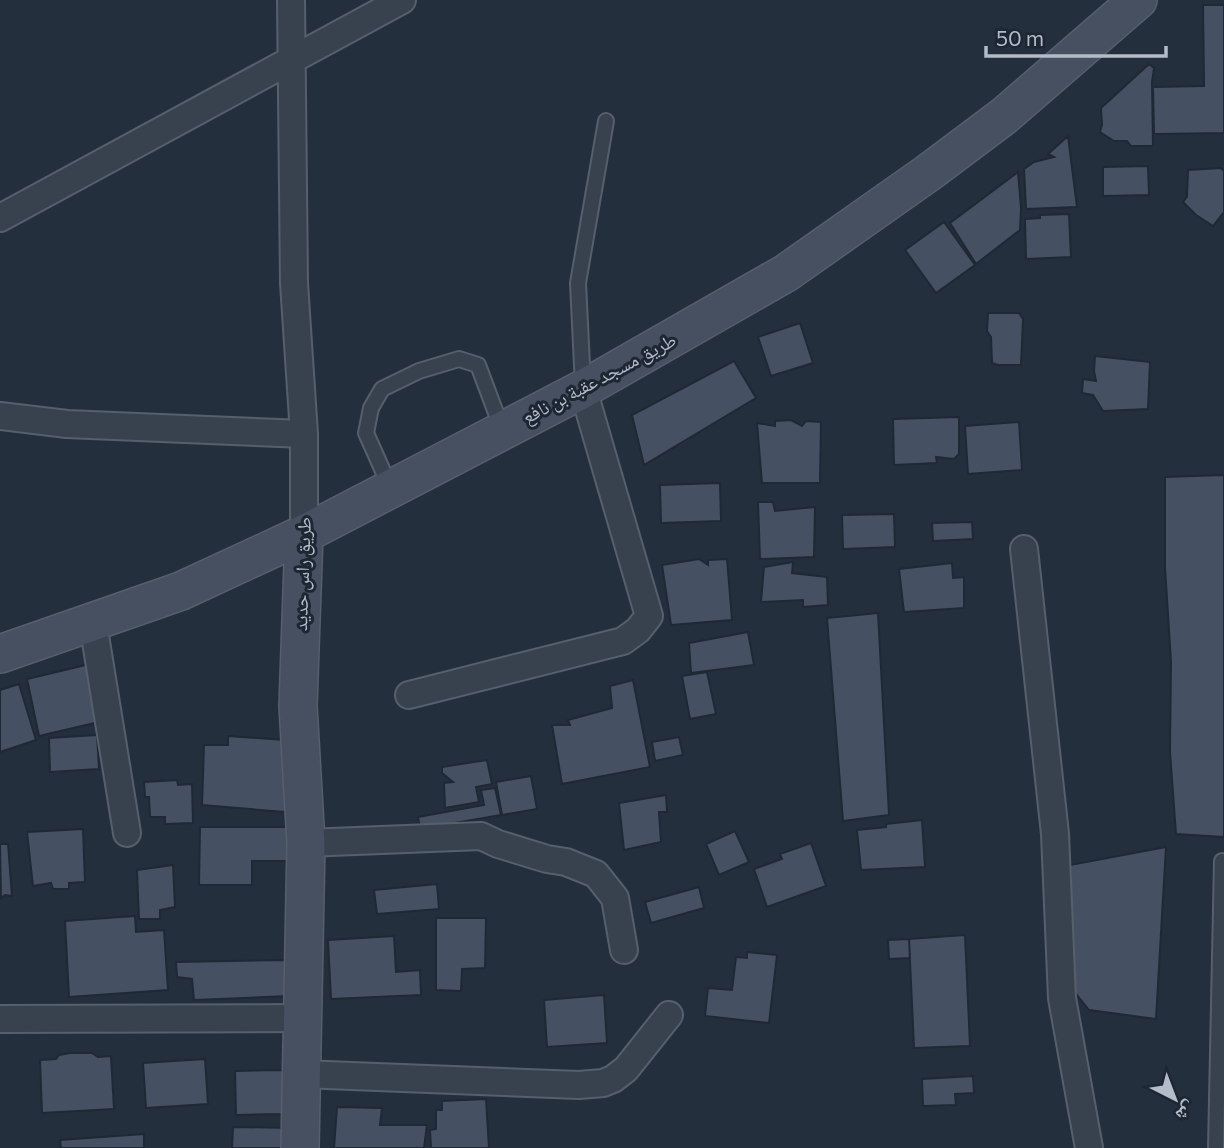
<svg xmlns="http://www.w3.org/2000/svg" width="1224" height="1148" font-family="Commissioner,'Noto Naskh Arabic',sans-serif">
	<rect width="100%" height="100%" fill="#242f3e"/>
	<path fill="#455162" stroke="#1f2835" stroke-width="2" d="M1203 5H1224V133L1154 134 1153 87 1204 86Z
		M1149 64 1154 68 1152 82 1153 146H1131L1127 141H1114L1100 132 1102 125 1101 108Z
		M1068 136 1077 207 1026 209 1024 169 1034 162 1054 157 1048 154Z
		M1148 166 1149 195 1103 196V167Z
		M1221 168 1224 171V212L1213 226 1196 215 1183 202 1187 197 1188 170Z
		M1018 172 1021 208 1020 230 976 264 950 223Z
		M1069 214 1071 257 1026 259 1025 219 1040 218V215Z
		M944 222 975 265 936 293 905 250Z
		M988 313H1019L1023 319 1021 365H998L992 363 991 337 987 331Z
		M800 323 813 363 771 376 758 337Z
		M1095 356 1150 362 1148 409 1103 411 1093 395 1082 393 1083 379 1096 381 1094 371Z
		M734 361 756 398 644 465 632 415Z
		M959 417V454L954 459 936 457 937 463 894 465 893 419Z
		M791 420 802 426 806 421 821 422 820 483H762L757 423 775 426V421Z
		M1019 422 1022 470 968 474 965 426Z
		M1224 475V837L1176 834 1170 752 1171 662 1165 567V477Z
		M720 483 721 521 661 523 660 485Z
		M758 502H773L775 511 815 507 814 557 760 559Z
		M894 514 895 547 843 549 842 515Z
		M972 522 973 539 933 541 932 523Z
		M699 559 708 565V560L727 559 732 620 671 625 662 565Z
		M793 562 792 573 827 577 828 605 803 607V600L761 602 764 567Z
		M952 563 953 578 964 577V608L904 612 899 569Z
		M878 613 889 815 843 821 827 618Z
		M748 632 754 665 691 673 689 643Z
		M90 664 103 721 39 736 27 679Z
		M707 672 716 714 690 719 682 676Z
		M633 680 650 767 562 784 552 725H570L568 720 612 708 610 686Z
		M19 684 36 740 0 752V690Z
		M97 735 99 769 50 772 49 738Z
		M228 736 285 740V812L202 805 204 745H228Z
		M679 737 683 755 655 761 652 742Z
		M487 760 492 784 476 787 479 802 445 808 444 783 453 782 442 773V767Z
		M531 776 537 809 502 815 496 782Z
		M177 780 178 785 192 784 193 823 165 824V817H150L149 797H145L144 782Z
		M495 788 501 815 420 829 418 817 484 805 481 790Z
		M666 795 667 812H659L661 842 624 850 619 803Z
		M922 820 925 867 861 870 857 830 886 827V824Z
		M200 827H287L288 861H252V885H199Z
		M83 829 85 882 69 883V889H53L51 883 33 886 27 832Z
		M735 831 749 862 719 875 706 844Z
		M811 843 826 886 767 907 754 869 782 859 780 854Z
		M0 844H8L12 896 5 895 1 898Z
		M1166 847 1156 1019 1089 1010 1073 990 1070 865Z
		M173 865 175 907 160 910V919H139L137 870Z
		M437 884 439 909 377 914 374 890Z
		M699 887 704 908 651 923 645 902Z
		M135 916 136 932 164 930 168 990 69 997 65 921Z
		M436 918H486L485 968 462 969 461 991 436 990Z
		M965 935 970 1046 914 1048 909 939Z
		M394 936 396 972 420 970 421 995 331 999 328 940Z
		M909 939 910 958 889 959 888 940Z
		M747 952 777 955 769 1023 705 1016 708 988 732 990 736 957 747 958Z
		M286 960 289 996 194 1000 192 979 177 977 176 962Z
		M604 995 607 1043 547 1047 544 1000Z
		M70 1053H92L98 1057 111 1056 114 1109 42 1113 40 1060 56 1059 59 1055Z
		M205 1059 208 1104 146 1108 143 1063Z
		M283 1070V1114L236 1115 235 1071Z
		M973 1076 974 1093 955 1094 956 1105 923 1106 922 1079Z
		M486 1099 489 1148H431L430 1130 436 1129V1110H442V1101Z
		M337 1107 382 1108 380 1125H427L424 1148H334Z
		M233 1127 292 1128V1148H232Z
		M144 1134V1148H61L60 1140Z"/>
	<g fill="none" stroke-linecap="round" stroke-linejoin="round">
		<defs>
			<path id="lane" d="M583 386 578 283 606 121
				M390 487 366 433 371 408 382 389 419 371 459 359 478 365 502 429
				M1216 1148 1222 861"/>
			<path id="street" d="M291 0 294 283 304 434V534
				M0 218 402 0
				M0 416 67 424 304 434
				M1024 549 1055 834 1062 998 1089 1148
				M93 623 127 833
				M409 695 623 641 638 630 649 616 583 389
				M306 843 481 836 498 844 547 859 566 862 596 874 615 898 624 950
				M0 1019 304 1018
				M301 1074 579 1085 603 1083 613 1079 626 1069 669 1015"/>
			<path id="secondary" d="M0 654 181 591 304 534 583 389 786 273 928 173 1004 116 1138 0
				M300 1148 306 843 298 706 304 534"/>
		</defs>
		<use href="#lane" stroke="#565f6c" stroke-width="18"/>
		<use href="#street" stroke="#565f6c" stroke-width="30"/>
		<use href="#secondary" stroke="#565f6c" stroke-width="40"/>
		<use href="#lane" stroke="#38414e" stroke-width="14"/>
		<use href="#street" stroke="#38414e" stroke-width="26"/>
		<use href="#secondary" stroke="#465061" stroke-width="37"/>
	</g>
	<g text-anchor="middle" stroke-width="6" stroke-linejoin="round" paint-order="stroke">
		<g font-size="19" fill="#b4bcc9" stroke="#1d2633">
			<text transform="translate(599 378) rotate(-28)" y="7">طريق مسجد عقبة بن نافع</text>
			<text transform="translate(302 574) rotate(-88)" y="7">طريق راس حديد</text>
		</g>
	</g>
	<g transform="translate(1175 1099) rotate(138)" stroke="#1d2633" stroke-width="5" paint-order="stroke">
	<path d="M0-5L12 26L0 18L-12 26Z" fill="#b4bcc9"/>
	<text y="-10" font-size="19" font-weight="bold" text-anchor="middle" fill="#b4bcc9">ش</text>
	</g>
	<path d="M986 46v10h180v-10" fill="none" stroke="#b4bcc9" stroke-width="3.5"/>
	<text x="996" y="46" font-size="21" fill="#b4bcc9" stroke="#1d2633" stroke-width="5" paint-order="stroke">50 m</text>
</svg>
